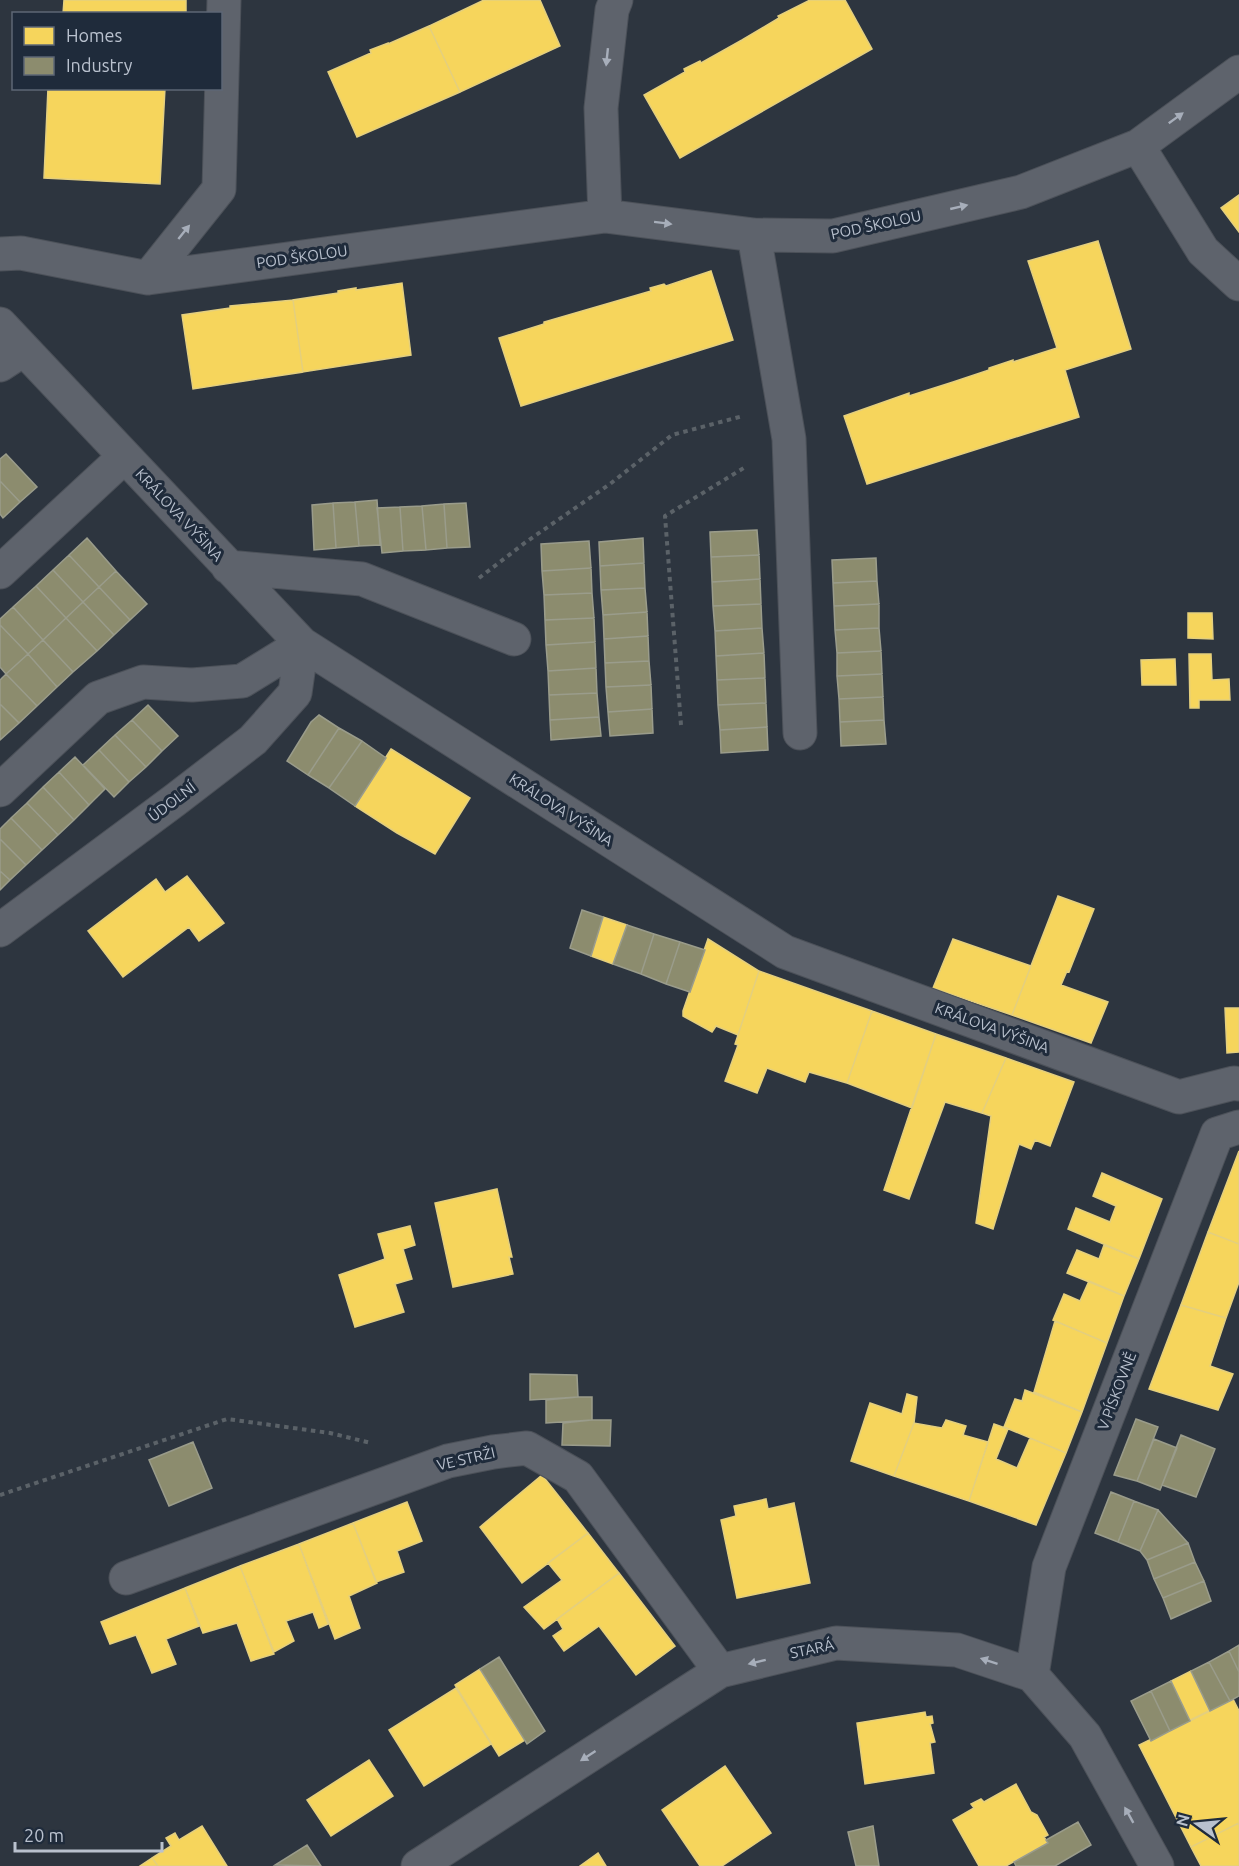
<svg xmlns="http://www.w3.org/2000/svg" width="1239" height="1866" font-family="Ubuntu,sans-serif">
	<rect width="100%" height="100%" fill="#2d353f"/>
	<path fill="#f6d55c" stroke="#e4cf7e" stroke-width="1.5" d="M64 0H186V14H63Z
		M484 0H540L560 46 460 92 429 26Z
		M810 0H845L872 49 680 158 644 95 685 72 684 69 700 61 701 63 742 40 779 18 778 16Z
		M429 26 460 92 357 137 328 72 371 53 370 50 388 43V44Z
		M48 88H165L160 184 44 178Z
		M1239 195V232L1221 208Z
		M1098 241 1131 349 1065 370 1079 417 867 484 844 416 909 393V396L953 382 989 370V368L1013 360V362L1057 348 1028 261Z
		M711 271 733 340 521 406 499 338 544 324V322L651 291 650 288 664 284 666 286Z
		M402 283 411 355 303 372 293 300 338 293V291L356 288V290Z
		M293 300 303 372 193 389 182 315 230 308V306Z
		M1188 613H1212L1213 639 1188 638Z
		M1189 654H1211L1212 680 1229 679 1230 700H1199V708H1190Z
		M1175 659 1176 685H1142L1141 660Z
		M391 749 470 798 435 854 397 833 355 806Z
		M187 876 224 923 199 941 189 927 123 977 88 931 156 879 165 892Z
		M1058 896 1094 909 1069 972 1067 971 1061 985 1108 1002 1091 1043 1012 1015Z
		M603 917 627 925 613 964 591 956Z
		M708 939 759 971 738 1035 716 1026 712 1032 683 1016V1011Z
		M953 939 1031 966 1012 1015 933 988Z
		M759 971 872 1011 847 1083 809 1072 805 1082 767 1068 757 1093 725 1081 738 1045 735 1044 738 1035Z
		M1225 1008H1239V1052L1227 1053Z
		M872 1011 936 1034 912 1108 847 1083Z
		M936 1034 1006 1058 982 1113 945 1102 909 1199 884 1190Z
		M1006 1058 1074 1082 1050 1146 1035 1140 1031 1149 1019 1144 993 1229 976 1223 991 1116 982 1113Z
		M1239 1151V1244L1208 1232Z
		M1102 1173 1162 1199 1139 1259 1068 1229 1076 1208 1110 1222 1116 1206 1093 1196Z
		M497 1189 512 1257H509L513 1274 453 1287 435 1203Z
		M410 1226 415 1245 403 1249 412 1279 395 1284 404 1312 355 1327 339 1275 385 1259 378 1234Z
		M1208 1232 1239 1244V1282L1226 1318 1181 1305Z
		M1104 1245 1139 1259 1124 1296 1067 1273 1077 1250 1099 1259Z
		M1089 1281 1124 1296 1107 1343 1053 1320 1064 1294 1080 1301Z
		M1181 1305 1226 1318 1210 1366 1233 1374 1218 1410 1149 1389Z
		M1055 1321 1107 1343 1082 1412 1034 1392Z
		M1025 1390 1082 1412 1066 1453 1004 1427 1015 1399 1022 1401Z
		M907 1394 917 1397 914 1423 894 1476 851 1461 870 1403 902 1414Z
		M946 1420 966 1426 963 1435 988 1442 969 1501 894 1476 914 1423 942 1428Z
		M994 1424 1008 1429 996 1459 1017 1468 1030 1438 1066 1453 1036 1525 969 1501Z
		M542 1475 588 1533 522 1583 480 1527Z
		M766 1499 768 1509 794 1503 810 1583 737 1598 721 1520 736 1516 734 1506Z
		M407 1502 422 1541 397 1551 404 1572 376 1582 353 1523Z
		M353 1523 377 1583 349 1596 360 1628 335 1639 299 1544Z
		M588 1533 619 1573 544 1629 524 1607 562 1580 548 1563Z
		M299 1544 328 1624 319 1628 313 1612 286 1621 294 1641 274 1652 240 1566Z
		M240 1566 274 1654 251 1661 237 1623 203 1633 185 1588Z
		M619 1573 675 1646 636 1675 599 1626 564 1651 553 1636 563 1629 557 1619Z
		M185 1588 199 1626 166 1639 176 1664 152 1673 136 1635 110 1644 101 1622Z
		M480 1669 525 1740 499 1756 455 1685Z
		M1191 1671 1210 1711 1190 1721 1171 1681Z
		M456 1688 491 1744 424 1786 389 1730Z
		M1233 1699 1239 1711V1823L1191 1847 1139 1745Z
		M925 1712 926 1717 932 1716 933 1723 930 1724 935 1742 930 1743 934 1773 865 1784 857 1723Z
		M369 1760 393 1796 331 1836 307 1800Z
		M725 1766 771 1833 722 1866H700L662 1810Z
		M1016 1784 1031 1812 1037 1815 1048 1835 1044 1837 1048 1843 1006 1866H979L953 1820 974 1808 971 1804 981 1799 984 1802Z
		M1239 1823V1866H1201L1191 1847Z
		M202 1826 227 1866H158L152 1858 171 1846 166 1838 175 1833 179 1840Z
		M598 1853 606 1866H580Z
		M152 1858 158 1866H140Z"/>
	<path fill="#8c8c6e" stroke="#9a9c8b" stroke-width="1.5" d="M6 454 37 487 20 502 0 481V459Z
		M0 481 20 502 3 518 0 514Z
		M377 500 380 545 359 546 355 502Z
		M355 502 359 546 336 548 333 503Z
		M333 503 336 548 314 550 312 505Z
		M466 503 470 547 447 548 444 504Z
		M444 504 447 548 426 550 422 506Z
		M422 506 426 550 403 551 400 507Z
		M400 507 403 551 382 553 377 508Z
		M757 530 759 555 711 557 710 532Z
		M87 538 116 571 99 587 69 555Z
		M643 538 644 563 600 566 599 542Z
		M589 541 591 568 542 571 541 544Z
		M69 555 99 587 83 602 53 570Z
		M759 555 760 579 712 582 711 557Z
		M876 558 877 581 833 583 832 560Z
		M644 563 645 588 601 590 600 566Z
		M591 568 592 593 544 595 542 571Z
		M53 570 83 602 66 618 36 586Z
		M116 571 147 604 130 620 99 587Z
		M760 579 761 604 713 606 712 582Z
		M877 581 879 604 834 606 833 583Z
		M36 586 66 618 43 640 13 607Z
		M99 587 130 620 114 635 83 602Z
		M645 588 647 612 603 615 601 590Z
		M592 593 594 618 545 620 544 595Z
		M83 602 114 635 97 651 66 618Z
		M761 604 762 628 715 631 713 606Z
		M879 604V628L835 630 834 606Z
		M13 607 43 640 28 654 0 625V619Z
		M647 612 648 636 604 639 603 615Z
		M66 618 97 651 73 672 43 640Z
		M594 618 595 642 546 645 545 620Z
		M0 625 28 654 6 674 0 667Z
		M762 628 764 653 716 656 715 631Z
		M879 628 881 651 837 653 835 630Z
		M648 636 649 661 605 663 604 639Z
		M43 640 73 672 57 687 28 654Z
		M595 642 596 668 548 671 546 645Z
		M881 651 882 674 837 676V653Z
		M764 653 765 678 717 680 716 656Z
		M28 654 57 687 37 706 6 674Z
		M649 661 651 685 606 687 605 663Z
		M596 668 597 693 549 695 548 671Z
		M6 674 37 706 19 723 0 704V680Z
		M882 674 883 697 839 699 837 676Z
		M765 678 766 703 718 705 717 680Z
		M651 685 652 709 608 712 606 687Z
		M597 693 599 717 550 720 549 695Z
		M883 697 884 720 840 722 839 699Z
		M766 703 767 727 720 730 718 705Z
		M0 704 19 723 0 740Z
		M148 705 178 736 162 751 132 720Z
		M652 709 653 733 610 736 608 712Z
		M319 715 339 728 308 775 287 761 311 722Z
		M599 717 601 736 551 740 550 720Z
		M132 720 162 751 146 767 115 735Z
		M884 720 886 744 841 746 840 722Z
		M767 727 768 750 721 753 720 730Z
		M339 728 362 741 329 788 308 775Z
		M115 735 146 767 129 782 99 750Z
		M362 741 386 758 355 806 329 788Z
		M99 750 129 782 114 797 83 765Z
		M75 757 105 789 89 805 59 772Z
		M59 772 89 805 74 820 43 787Z
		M43 787 74 820 58 835 27 803Z
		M27 803 58 835 42 850 11 818Z
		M11 818 42 850 26 865 0 839V829Z
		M0 839 26 865 10 880 0 871Z
		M0 871 10 880 0 890Z
		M582 910 603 917 591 956 570 948Z
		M627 925 654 934 641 974 613 964Z
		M654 934 680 942 666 984 641 974Z
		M680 942 705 950 690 992 666 984Z
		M530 1374 577 1375 578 1397 530 1400Z
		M578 1397H592V1420L546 1423V1400Z
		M1136 1419 1158 1427 1137 1481 1114 1475Z
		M592 1420H611L610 1446 562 1445 563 1423Z
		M1181 1435 1215 1449 1196 1497 1162 1485Z
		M1154 1439 1177 1448 1160 1490 1137 1481Z
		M193 1442 212 1488 169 1506 149 1460Z
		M1111 1492 1134 1501 1118 1542 1095 1533Z
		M1134 1501 1158 1510 1140 1551 1118 1542Z
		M1158 1510 1188 1543 1147 1560 1140 1551Z
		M1188 1543 1195 1562 1154 1579 1147 1560Z
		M1195 1562 1204 1581 1163 1598 1154 1579Z
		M1204 1581 1211 1601 1171 1619 1163 1598Z
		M1239 1645V1672L1229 1651Z
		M1229 1651 1239 1672V1696L1230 1701 1209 1662Z
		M499 1657 545 1731 527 1744 480 1669Z
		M1209 1662 1230 1701 1210 1711 1191 1671Z
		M1171 1681 1190 1721 1170 1731 1151 1691Z
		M1151 1691 1170 1731 1151 1741 1131 1701Z
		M1078 1822 1091 1845 1055 1866H1016L1014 1862 1048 1843 1046 1840Z
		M873 1826 879 1866H856L848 1832Z
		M307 1845 321 1866 275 1865Z"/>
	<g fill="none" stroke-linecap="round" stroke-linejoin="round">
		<defs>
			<path id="minor" d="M1138 146 1203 251 1239 284
				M605 216 601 108 612 10 616 0
				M754 235 789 439 800 733
				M0 254 21 253 148 278 605 216 754 235 833 236 1021 192 1138 146 1239 72
				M148 278 219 189 224 0
				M0 324 302 644 785 952 1179 1097 1234 1083 1239 1084
				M0 365 23 350
				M228 567 362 579 514 639
				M0 572 124 457
				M0 790 98 698 143 682 192 685 242 681 302 644
				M0 930 175 800 253 740 295 693 302 644
				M126 1578 448 1461 493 1452 527 1448 578 1477 720 1671
				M1032 1675 1049 1567 1217 1134 1239 1127
				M418 1866 720 1671 836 1643 957 1650 1032 1675 1085 1736 1157 1866"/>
		</defs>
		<use href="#minor" stroke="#4c5159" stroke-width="35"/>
		<path stroke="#5b6268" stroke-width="4" stroke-dasharray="4.5 4.5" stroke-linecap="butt" d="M479 578 526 542 610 484 672 435 743 416
			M681 725 665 516 747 466
			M0 1495 227 1419 330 1433 371 1443"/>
		<use href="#minor" stroke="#5e636c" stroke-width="33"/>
	</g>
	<defs><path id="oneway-solid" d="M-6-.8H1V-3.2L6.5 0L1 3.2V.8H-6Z" transform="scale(1.5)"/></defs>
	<g fill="#a7aeba">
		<use href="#oneway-solid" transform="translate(607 57) rotate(96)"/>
		<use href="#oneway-solid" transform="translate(1176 118) rotate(-36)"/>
		<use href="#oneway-solid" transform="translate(959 207) rotate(-13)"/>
		<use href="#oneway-solid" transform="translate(663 223) rotate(7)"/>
		<use href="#oneway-solid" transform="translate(184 232) rotate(-51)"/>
		<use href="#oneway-solid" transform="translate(989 1661) rotate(-162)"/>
		<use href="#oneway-solid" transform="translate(757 1662) rotate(166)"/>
		<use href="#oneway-solid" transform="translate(588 1756) rotate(147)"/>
		<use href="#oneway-solid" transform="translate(1129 1815) rotate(-119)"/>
	</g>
	<g text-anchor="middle" stroke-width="6" stroke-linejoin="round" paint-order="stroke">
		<g font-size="15" fill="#b9c1ce" stroke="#1f2b3b">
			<text transform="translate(876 225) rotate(-12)" y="5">POD ŠKOLOU</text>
			<text transform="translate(302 257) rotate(-8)" y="5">POD ŠKOLOU</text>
			<text transform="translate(179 515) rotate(47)" y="5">KRÁLOVA VÝŠINA</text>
			<text transform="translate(172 802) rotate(-37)" y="5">ÚDOLNÍ</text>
			<text transform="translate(561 810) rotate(33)" y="5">KRÁLOVA VÝŠINA</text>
			<text transform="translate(992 1028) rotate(20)" y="5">KRÁLOVA VÝŠINA</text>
			<text transform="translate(1117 1391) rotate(-69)" y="5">V PÍSKOVNĚ</text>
			<text transform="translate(466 1459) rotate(-13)" y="5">VE STRŽI</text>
			<text transform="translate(812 1649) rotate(-12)" y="5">STARÁ</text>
		</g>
	</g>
	<rect x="12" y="12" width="210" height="78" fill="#1f2b3b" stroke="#5d6776" stroke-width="1.5"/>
	<rect x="24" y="27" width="30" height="18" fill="#f6d55c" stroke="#5d6776" stroke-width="1.5"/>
	<text x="66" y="42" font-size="18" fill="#b9c1ce">Homes</text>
	<rect x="24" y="57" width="30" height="18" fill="#8c8c6e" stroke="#5d6776" stroke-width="1.5"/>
	<text x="66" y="72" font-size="18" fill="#b9c1ce">Industry</text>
	<g transform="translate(1197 1824) rotate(285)" stroke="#1f2b3b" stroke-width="4.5" paint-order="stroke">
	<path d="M0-4.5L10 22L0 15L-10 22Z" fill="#b9c1ce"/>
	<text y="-9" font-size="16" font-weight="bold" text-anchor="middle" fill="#b9c1ce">N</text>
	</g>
	<path d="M15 1842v9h147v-9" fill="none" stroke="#b9c1ce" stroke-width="3"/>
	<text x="24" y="1842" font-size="18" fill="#b9c1ce" stroke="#1f2b3b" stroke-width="4.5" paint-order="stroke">20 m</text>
</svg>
